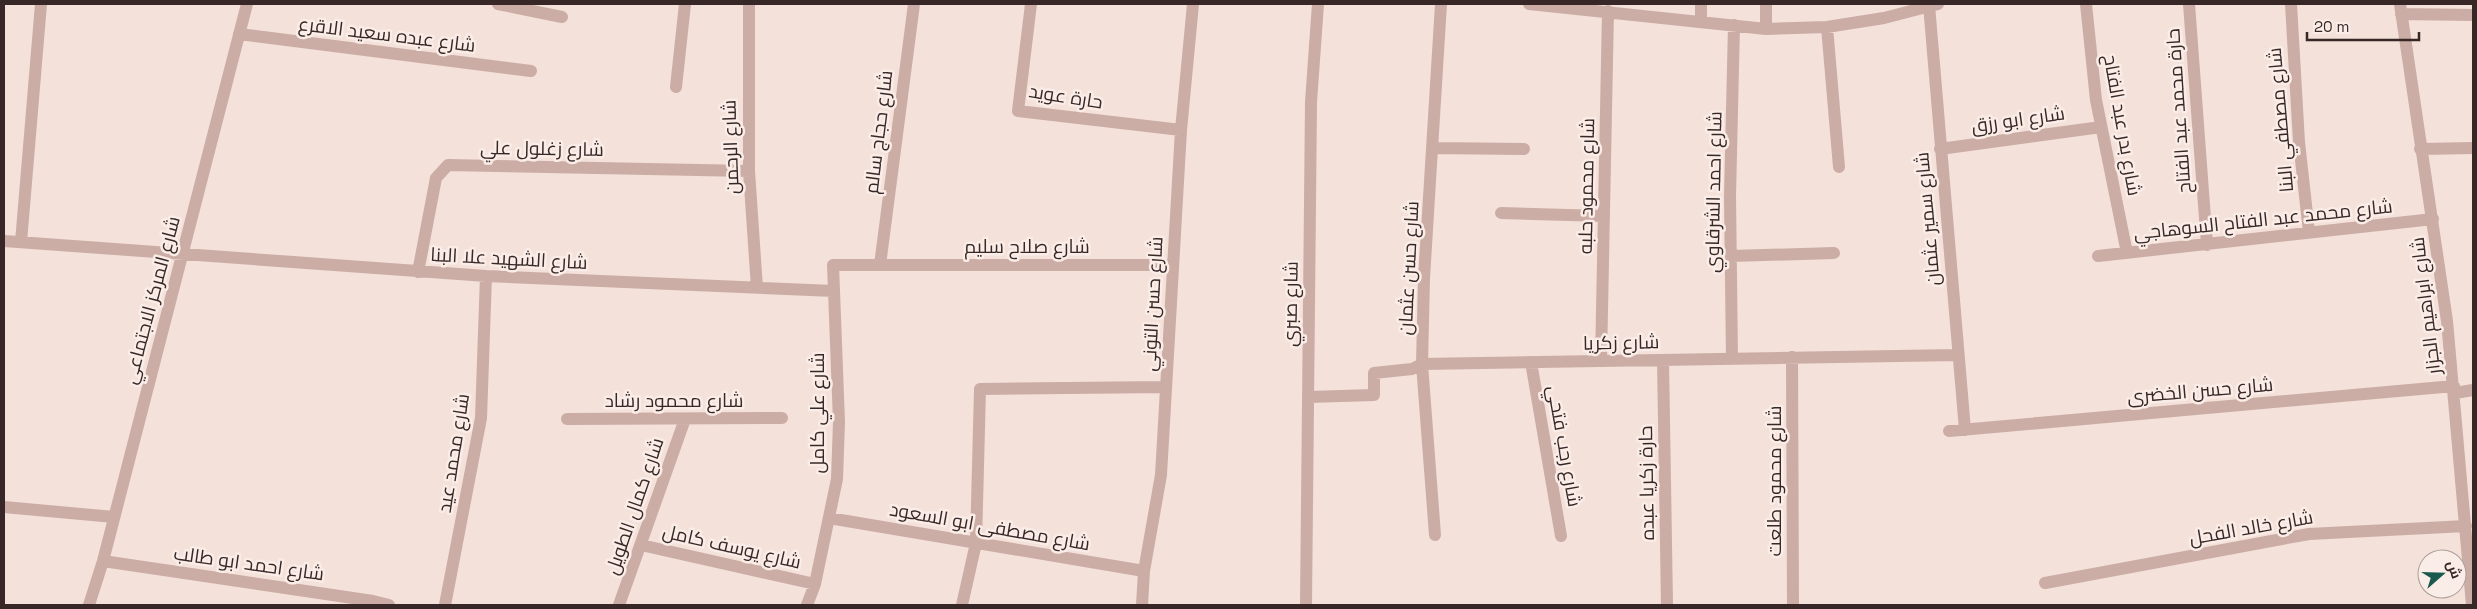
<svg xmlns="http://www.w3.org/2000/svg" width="2477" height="609" font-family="'Space Grotesk',Cairo,sans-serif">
	<rect width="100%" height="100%" fill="#f3e1da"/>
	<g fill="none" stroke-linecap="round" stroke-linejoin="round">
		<path stroke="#cbada5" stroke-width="12" d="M498 4 562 17
			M749 4V171L757 288
			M1031 4 1018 111 1181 130
			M1529 4 1766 29 1827 27 1884 18 1938 4
			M1766 4V29
			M2086 4 2096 100 2127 253
			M2189 4 2207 245
			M2291 4 2299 142 2309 232
			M2400 4 2447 321 2472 605
			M1929 5 1965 430
			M2401 14 2473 15
			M1701 20V4
			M1827 27 1839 167
			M239 34 531 71
			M676 87 685 4
			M1433 148 1524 149
			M1940 149 2101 127
			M2420 149 2473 148
			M1501 213 1604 216
			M4 241 486 276 834 291
			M21 242 41 4
			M1731 256 1834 253
			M2098 256 2433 219
			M880 265 914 4
			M418 272 436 178 448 165 749 171
			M1792 357 1793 605
			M1732 359 1730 196 1734 25
			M1663 360 1667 605
			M1601 361 1608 11
			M1531 362 1561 536
			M2455 393 2473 390
			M1308 397 1374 395V373L1412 369 1422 364 1957 355
			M567 419 782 418
			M1949 431 2454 386
			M4 507 114 517
			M829 518 1144 571
			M1435 535 1422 364 1424 278 1441 4
			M641 545 815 584
			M103 561 373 601 389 605
			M2045 583 2309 534 2466 526
			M89 605 103 561 247 4
			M445 605 481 418 486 276
			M619 605 685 419
			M807 605 815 584 837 479 839 422 833 265H1173
			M962 605 976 543 980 389 1166 387
			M1142 605 1144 571 1161 475 1181 130 1193 4
			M1306 605 1311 102 1318 4"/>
	</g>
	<g text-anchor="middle" stroke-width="5" stroke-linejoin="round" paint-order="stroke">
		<g font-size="19" fill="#372827" stroke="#faece6">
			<text transform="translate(387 34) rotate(7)" y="7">شارع عبده سعيد الاقرع</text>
			<text transform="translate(1066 96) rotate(9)" y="7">حارة عويد</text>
			<text transform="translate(2178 111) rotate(-94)" y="7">حارة محمد عبد الفتاح</text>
			<text transform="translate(2018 119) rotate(-8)" y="7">شارع ابو رزق</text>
			<text transform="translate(2280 120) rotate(-95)" y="7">شارع مصطفي البنا</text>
			<text transform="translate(2123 125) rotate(80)" y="7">شارع بدر عبد الفتاح</text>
			<text transform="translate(878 132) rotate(-83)" y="7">شارع حجاج سالم</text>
			<text transform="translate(730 147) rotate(-92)" y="7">شارع الرحمن</text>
			<text transform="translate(542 148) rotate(1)" y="7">شارع زغلول علي</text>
			<text transform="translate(1586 186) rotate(-89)" y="7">شارع محمود حلبه</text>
			<text transform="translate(1713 192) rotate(-89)" y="7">شارع احمد الشرقاوي</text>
			<text transform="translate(1927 219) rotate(-95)" y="7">شارع سمير عثمان</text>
			<text transform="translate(2263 219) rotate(-6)" y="7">شارع محمد عبد الفتاح السوهاجي</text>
			<text x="1027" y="253">شارع صلاح سليم</text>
			<text transform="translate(509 258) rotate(3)" y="7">شارع الشهيد علا البنا</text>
			<text transform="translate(1408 268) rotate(-87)" y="7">شارع حسن عثمان</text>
			<text transform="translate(151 300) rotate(-75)" y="7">شارع المركز الاجتماعي</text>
			<text transform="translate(1152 304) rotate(-87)" y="7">شارع حسن التوني</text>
			<text transform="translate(1290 304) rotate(-89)" y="7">شارع صبري</text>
			<text transform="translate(2425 306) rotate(-97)" y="7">شارع ابراهيم الجزار</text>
			<text transform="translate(1621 342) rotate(-1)" y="7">شارع زكريا</text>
			<text transform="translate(2200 390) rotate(-5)" y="7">شارع حسن الخضرى</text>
			<text x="674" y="407">شارع محمود رشاد</text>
			<text transform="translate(817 413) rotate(-90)" y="7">شارع علي كامل</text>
			<text transform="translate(1565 446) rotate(80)" y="7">شارع رجب فتحي</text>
			<text transform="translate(453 453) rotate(-81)" y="7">شارع محمد عيد</text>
			<text transform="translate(1774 481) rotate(-90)" y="7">شارع محمود طلعت</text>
			<text transform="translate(1646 483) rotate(-91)" y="7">حارة زكريا عبده</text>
			<text transform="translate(634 506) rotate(-71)" y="7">شارع كمال الطويل</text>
			<text transform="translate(990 526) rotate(10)" y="7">شارع مصطفى ابو السعود</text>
			<text transform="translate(2251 527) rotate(-10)" y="7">شارع خالد الفحل</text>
			<text transform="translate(732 546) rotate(13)" y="7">شارع يوسف كامل</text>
			<text transform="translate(249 563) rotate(8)" y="7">شارع احمد ابو طالب</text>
		</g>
	</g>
	<rect width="2477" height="609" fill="none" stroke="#372827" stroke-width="10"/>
	<g transform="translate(2442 574) rotate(70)"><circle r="24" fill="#faece6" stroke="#ac9e9a"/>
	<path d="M0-4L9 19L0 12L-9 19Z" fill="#1a5a4e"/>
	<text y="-8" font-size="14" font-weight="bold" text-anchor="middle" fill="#372827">ش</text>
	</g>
	<path d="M2307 32v8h112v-8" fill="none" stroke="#372827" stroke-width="2.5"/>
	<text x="2314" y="32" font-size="15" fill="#372827" stroke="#faece6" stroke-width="4" paint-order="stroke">20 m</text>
</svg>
